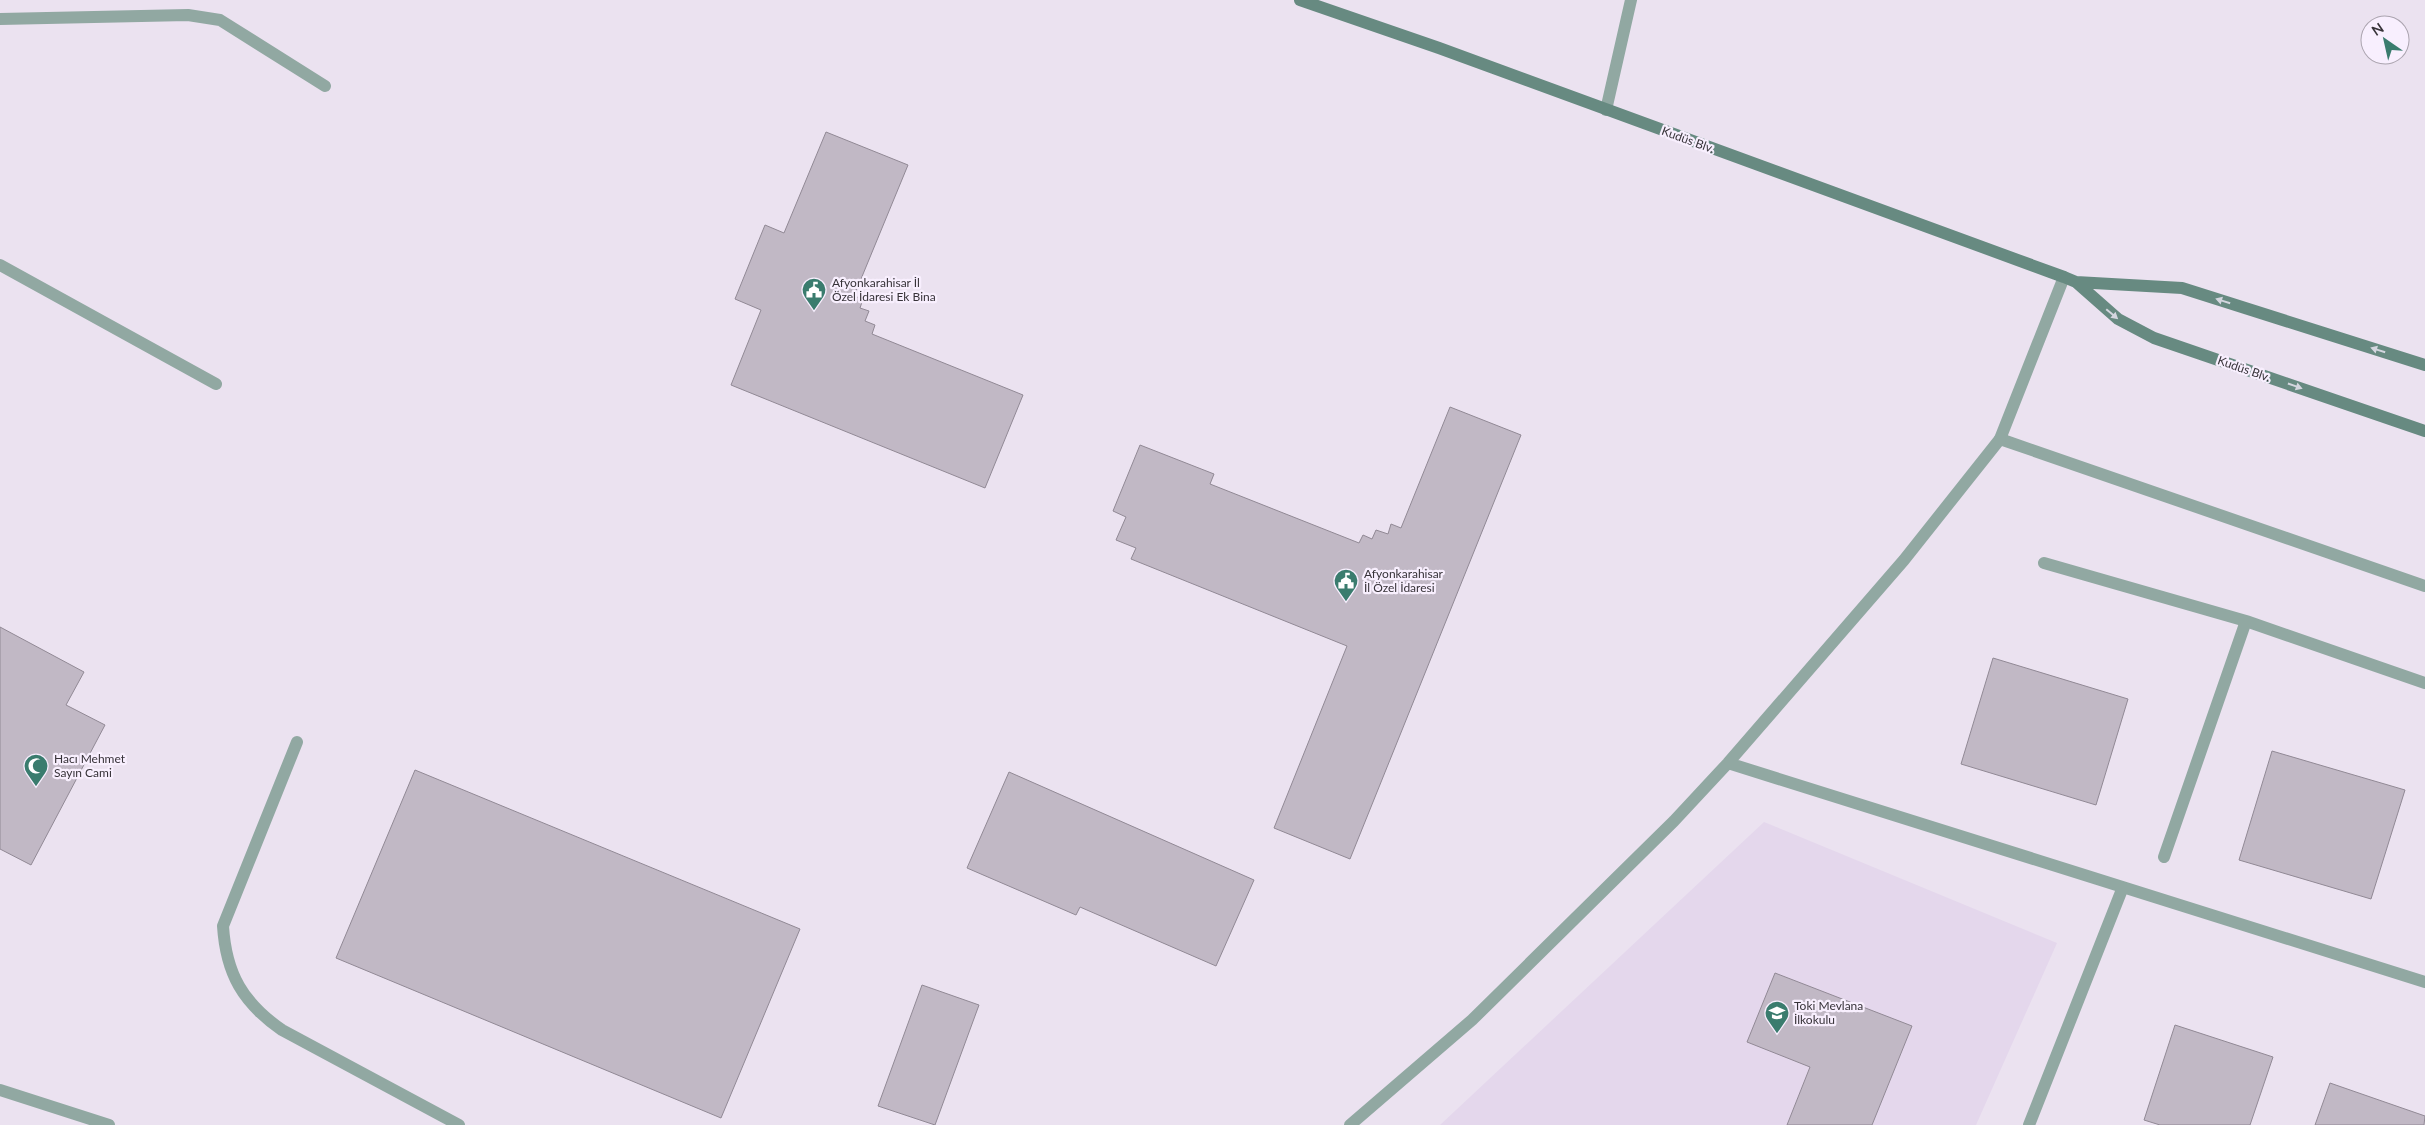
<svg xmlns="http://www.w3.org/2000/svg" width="2425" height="1125" font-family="Lato,sans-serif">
	<rect width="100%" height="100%" fill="#ebe2f0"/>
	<path fill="#e4d7ec" d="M1764 822 2057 943 1976 1125H1440Z"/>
	<path fill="#c1b8c5" stroke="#918995" d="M826 132 908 165 854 296 863 299 860 308 869 311 865 321 875 325 872 334 1023 395 985 488 731 385 761 310 735 299 765 225 784 233Z
		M1450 407 1521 435 1350 859 1274 828 1347 646 1131 559 1136 548 1116 540 1126 517 1113 511 1140 445 1214 474 1210 484 1359 543 1363 535 1372 539 1376 530 1388 534 1391 524 1401 528Z
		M0 627 84 672 66 705 105 725 31 865 0 849Z
		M1993 658 2128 699 2096 805 1961 764Z
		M2272 751 2405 790 2371 899 2239 860Z
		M415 770 800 929 721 1118 336 958Z
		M1009 772 1254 880 1216 966 1080 907 1076 915 967 868Z
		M1775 973 1912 1026 1872 1125H1787L1810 1067 1747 1042Z
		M922 985 979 1005 935 1125 878 1106Z
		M2175 1025 2273 1057 2250 1125H2160L2144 1120Z
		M2330 1083 2425 1116 2424 1125H2315Z"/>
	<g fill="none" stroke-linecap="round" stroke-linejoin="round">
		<path stroke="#91a8a2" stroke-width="12" d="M0 19 188 15 220 20 325 86
			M0 265 216 384
			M2064 277 2000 439 2425 586
			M2044 563 2246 621 2425 683
			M297 742 223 926C226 974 243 1003 282 1030L459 1125
			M2164 857 2246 621"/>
		<path stroke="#91a8a2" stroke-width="12" d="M1606 110 1631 0
			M1728 763 2425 982
			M0 1090 109 1125
			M1350 1125 1472 1020 1674 821 1728 763 1904 560 2000 439
			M2029 1125 2123 887"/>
		<path stroke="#678a81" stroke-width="12" d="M1300 0 1439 48 2064 277 2076 282 2118 319 2154 338 2425 431
			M2076 282 2182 288 2425 365"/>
	</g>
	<defs><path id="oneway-solid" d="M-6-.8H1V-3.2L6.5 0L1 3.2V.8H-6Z" transform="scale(1.25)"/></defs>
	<g fill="#d4d6df">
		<use href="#oneway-solid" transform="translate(2223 301) rotate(-163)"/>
		<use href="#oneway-solid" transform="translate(2112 314) rotate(40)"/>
		<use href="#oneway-solid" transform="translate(2378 350) rotate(-163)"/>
		<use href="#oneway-solid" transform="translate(2295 386) rotate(19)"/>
	</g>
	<defs>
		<symbol id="civic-pin" viewBox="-11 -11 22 30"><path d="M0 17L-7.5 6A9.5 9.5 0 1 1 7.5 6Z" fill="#3a7c6e" stroke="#f8effe"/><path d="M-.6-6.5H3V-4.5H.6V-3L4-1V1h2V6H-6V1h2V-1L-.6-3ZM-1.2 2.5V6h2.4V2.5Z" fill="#fff"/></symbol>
		<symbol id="mosque-pin" viewBox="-11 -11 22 30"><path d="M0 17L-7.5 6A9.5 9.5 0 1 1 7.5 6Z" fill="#3a7c6e" stroke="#f8effe"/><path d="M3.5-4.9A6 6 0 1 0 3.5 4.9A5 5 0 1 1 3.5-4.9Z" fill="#fff"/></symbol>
		<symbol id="school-pin" viewBox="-11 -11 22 30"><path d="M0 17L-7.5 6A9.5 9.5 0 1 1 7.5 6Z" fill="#3a7c6e" stroke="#f8effe"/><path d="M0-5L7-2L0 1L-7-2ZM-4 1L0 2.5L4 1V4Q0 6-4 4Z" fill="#fff"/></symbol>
	</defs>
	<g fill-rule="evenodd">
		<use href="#civic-pin" x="800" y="276" width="28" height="38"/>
		<use href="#civic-pin" x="1332" y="567" width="28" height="38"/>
		<use href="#mosque-pin" x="22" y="752" width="28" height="38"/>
		<use href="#school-pin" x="1763" y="999" width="28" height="38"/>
	</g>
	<g text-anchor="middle" stroke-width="4.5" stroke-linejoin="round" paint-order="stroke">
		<g font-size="12" fill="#373339" stroke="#f8effe">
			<text transform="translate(1688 140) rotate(20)" y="4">Kudüs Blv.</text>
			<text transform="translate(2244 369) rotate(19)" y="4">Kudüs Blv.</text>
		</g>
		<g font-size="12" fill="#373339" stroke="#f8effe" text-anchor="start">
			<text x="832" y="287">Afyonkarahisar İl<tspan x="832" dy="14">Özel İdaresi Ek Bina</tspan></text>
			<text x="1364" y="578">Afyonkarahisar<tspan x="1364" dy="14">İl Özel İdaresi</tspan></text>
			<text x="54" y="763">Hacı Mehmet<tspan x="54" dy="14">Sayın Cami</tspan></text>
			<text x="1794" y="1010">Toki Mevlana<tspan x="1794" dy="14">İlkokulu</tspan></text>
		</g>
	</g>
	<g transform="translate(2385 40) rotate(326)"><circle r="24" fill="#f8effe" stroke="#aba4af"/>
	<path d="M0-4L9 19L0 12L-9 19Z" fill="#3a7c6e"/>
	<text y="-8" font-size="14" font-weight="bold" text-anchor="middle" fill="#373339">N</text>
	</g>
</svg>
